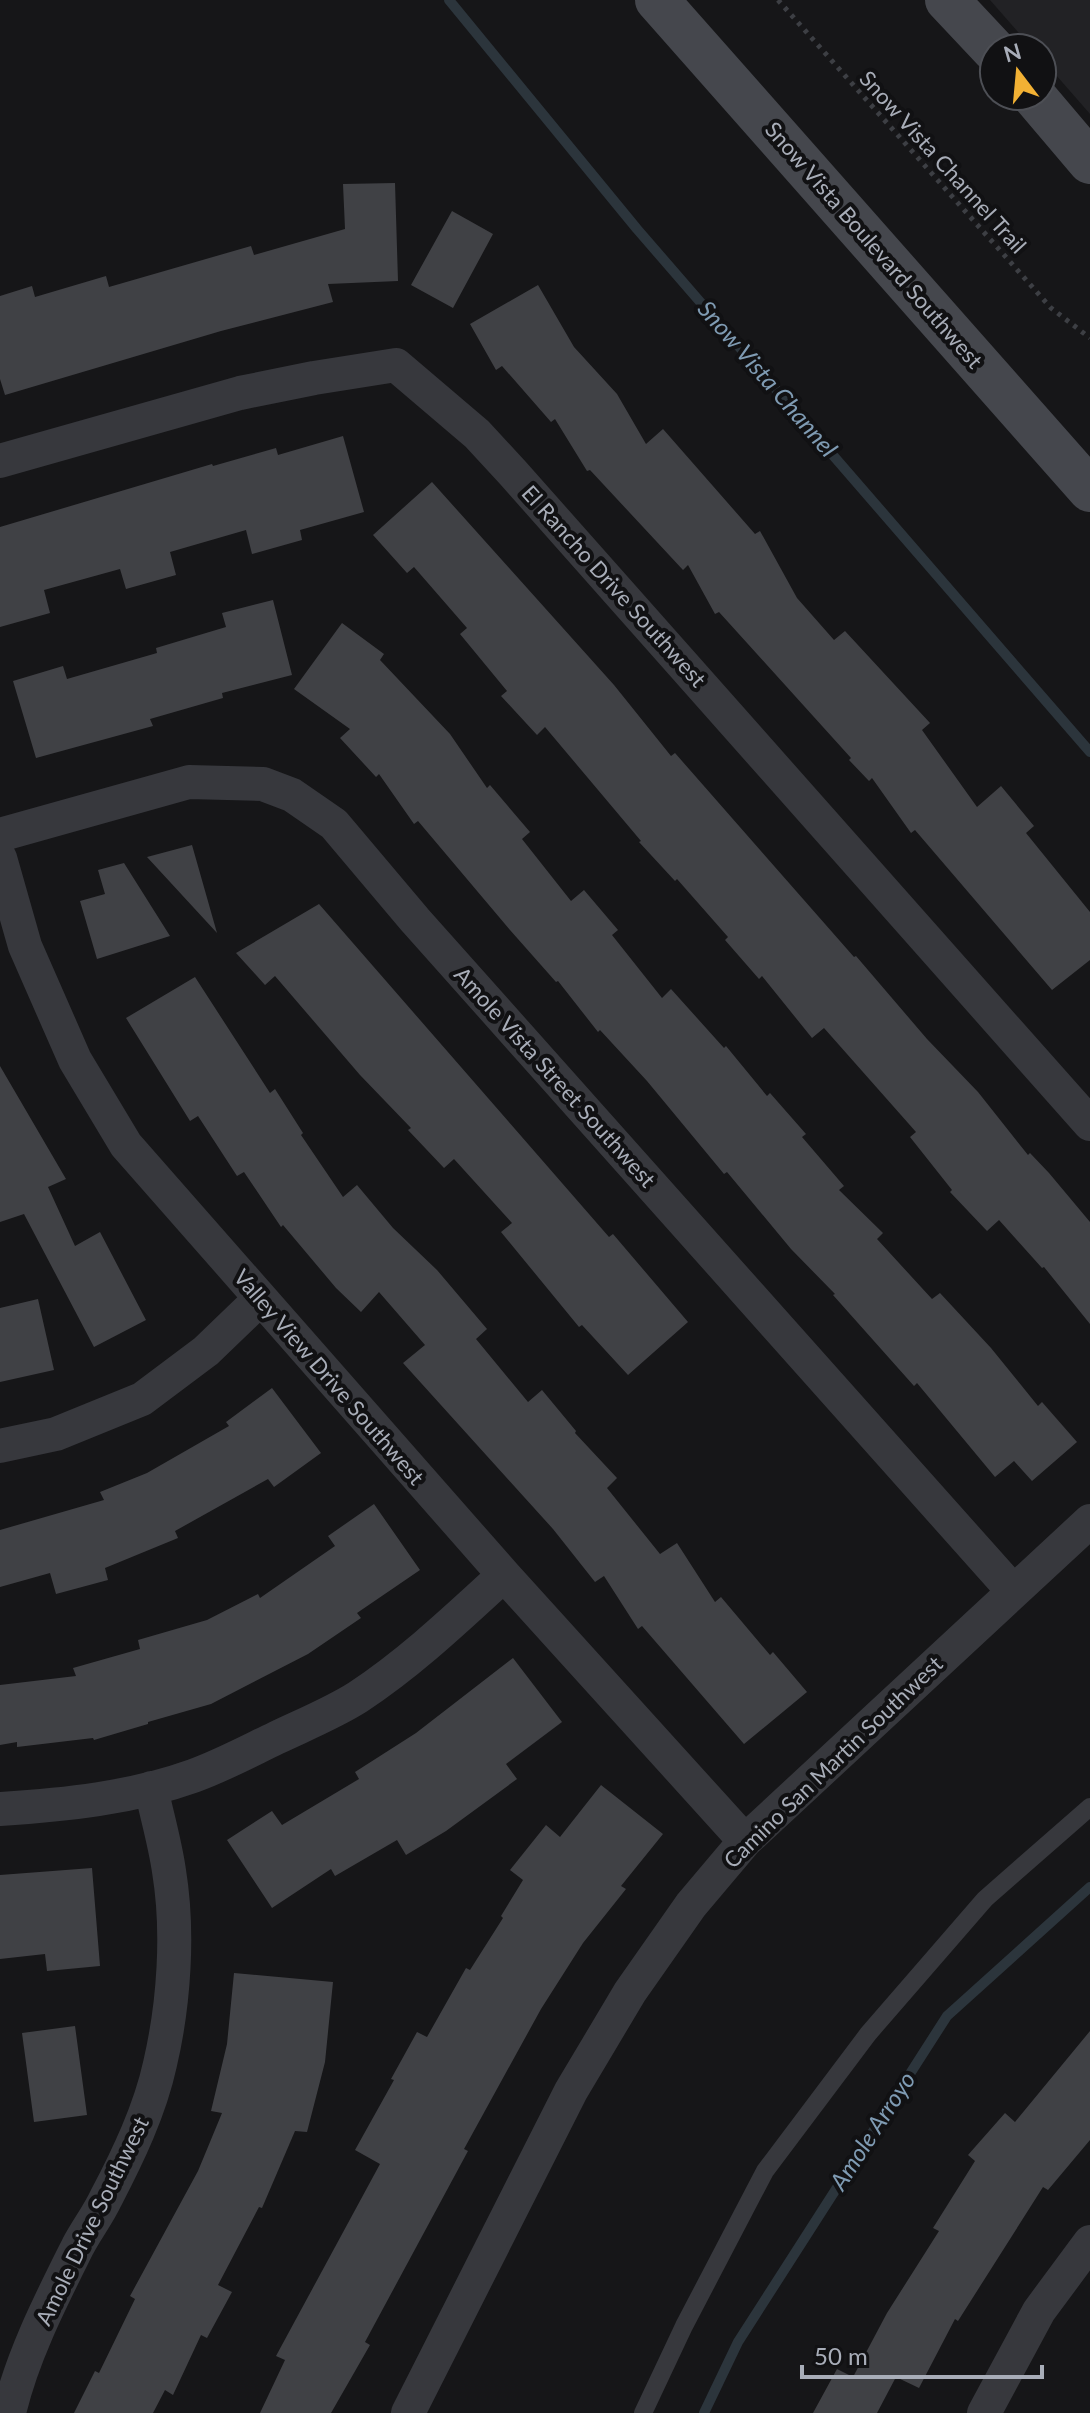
<svg xmlns="http://www.w3.org/2000/svg" width="1090" height="2413" font-family="Lato,sans-serif">
	<rect width="100%" height="100%" fill="#161618"/>
	<path fill="#222225" d="M990 0H1090V114L1042 59V48H1032Z"/>
	<g fill="none" stroke-linecap="round" stroke-linejoin="round">
		<path stroke="#2c353c" stroke-width="10" d="M449 0 637 229 1090 752
			M704 2413 738 2342 947 2016 1090 1887"/>
	</g>
	<path fill="#404145" d="M395 183 398 281 328 284 333 302 221 331 5 395 0 379V296L32 286 35 297 106 276 109 287 251 246 254 255 345 229 343 184Z
		M452 211 493 234 453 308 411 285Z
		M538 285 574 347 617 394 646 444 663 429 755 534 760 531 797 598 834 640 845 631 930 723 922 730 977 807 1001 786 1034 826 1026 833 1090 912V960L1052 990 915 830 911 833 872 778 869 781 849 760 851 758 719 612 715 614 688 565 683 570 590 470 587 471 555 419 551 422 502 366 496 370 470 324Z
		M343 436 364 512 300 530 302 540 252 554 246 530 170 552 176 575 126 589 120 569 44 590 50 613 0 627V527L212 464 213 466 276 448 278 455Z
		M432 482 614 685 671 756 675 753 854 957 856 956 927 1039 978 1092 1028 1155 1030 1153 1049 1173 1090 1222V1324L1044 1267 1042 1268 999 1220 987 1231 950 1192 952 1190 910 1137 916 1132 824 1028 812 1038 762 976 759 979 725 940 728 937 677 879 675 881 639 842 641 841 545 727 537 735 501 696 507 691 460 634 467 628 414 567 407 573 373 535Z
		M273 600 292 675 222 693 223 698 150 719 153 726 36 758 13 681 63 666 67 679 157 653 156 648 226 627 222 613Z
		M342 623 384 654 380 660 450 734 487 788 490 785 530 832 522 839 571 901 584 890 618 930 612 935 662 998 671 989 724 1048 726 1046 767 1096 770 1093 806 1134 802 1137 844 1186 839 1190 883 1233 877 1239 932 1299 940 1293 991 1348 1038 1406 1042 1402 1077 1442 1032 1481 1014 1461 995 1477 917 1383 914 1386 833 1295 835 1294 791 1249 727 1172 724 1174 647 1081 600 1030 598 1032 558 981 556 982 510 930 418 821 414 824 379 774 376 777 340 738 350 729 294 689Z
		M192 845 217 933 147 857Z
		M124 863 170 936 97 959 80 901 105 894 98 870Z
		M319 904 609 1237 613 1234 688 1322 628 1375 582 1325 579 1327 501 1232 512 1223 454 1159 444 1168 408 1130 411 1128 360 1075 275 976 265 985 236 953Z
		M195 977 270 1093 275 1089 303 1133 301 1135 343 1197 357 1185 393 1228 437 1270 487 1329 476 1339 528 1402 542 1390 576 1431 575 1433 617 1478 607 1488 660 1554 677 1543 715 1602 721 1597 770 1655 773 1652 807 1692 744 1744 642 1626 638 1629 604 1576 595 1582 553 1529 403 1363 425 1345 379 1292 361 1312 336 1288 283 1225 281 1227 244 1172 237 1176 198 1116 190 1121 126 1018Z
		M0 1066 66 1179 48 1187 75 1246 100 1232 146 1320 94 1347 24 1214 0 1222Z
		M38 1299 54 1370 0 1382V1308Z
		M272 1388 321 1453 274 1487 268 1479 175 1531 178 1538 105 1568 108 1580 56 1594 50 1573 0 1587V1530L104 1500 100 1492 147 1473 229 1426 226 1422Z
		M374 1504 420 1570 357 1613 361 1618 308 1654 211 1704 148 1722V1724L94 1740 93 1738 17 1747V1742L0 1745V1685L76 1676 73 1668 140 1649 138 1640 207 1620 258 1594 260 1598 335 1546 328 1536Z
		M513 1658 562 1722 506 1764 517 1779 446 1831 406 1855 397 1840 335 1876 331 1869 272 1908 227 1840 272 1811 282 1825 359 1779 355 1772 416 1733Z
		M601 1785 663 1834 621 1886 626 1889 583 1943 541 2009 464 2149 468 2151 365 2342 370 2345 331 2413H260L285 2360 276 2356 380 2164 355 2150 394 2080 391 2079 417 2032 427 2037 466 1968 470 1970 503 1918 501 1916 523 1880 510 1870 546 1825 560 1837Z
		M92 1868 100 1966 47 1971 45 1954 0 1959V1875Z
		M234 1973 333 1982 325 2062 307 2132 295 2131 262 2208 259 2207 218 2285 232 2292 207 2338 201 2335 173 2395 165 2390 153 2413H74L95 2371 99 2373 135 2299 130 2296 198 2171 222 2113 211 2111 227 2044Z
		M75 2026 87 2115 34 2122 22 2033Z
		M1090 2031V2140L1048 2190 1043 2187 958 2321 955 2319 919 2388 896 2377 877 2413H813L837 2369 853 2377 887 2313 939 2231 933 2228 975 2161 968 2155 1005 2113 1015 2122Z"/>
	<g fill="none" stroke-linecap="round" stroke-linejoin="round">
		<path stroke="#3d3f44" stroke-width="5" stroke-dasharray="4 6" stroke-linecap="butt" d="M778 0 1051 308 1090 338"/>
		<path stroke="#37383d" stroke-width="18" d="M643 2413 684 2326 765 2171 868 2034 985 1899 1090 1807"/>
		<path stroke="#37383d" stroke-width="34" d="M0 461 240 393 314 378 396 365 477 434 513 473 1090 1124
			M0 835 189 782 263 784 292 795 334 824 415 920 1013 1591
			M0 858 25 946 75 1060 126 1145 504 1575 745 1841
			M0 1446 56 1434 142 1399 206 1351 260 1299
			M0 1809C64 1805 132 1798 193 1776 221 1766 249 1751 276 1738 303 1725 333 1713 358 1697 411 1662 457 1618 504 1575
			M9 2413C22 2356 52 2298 78 2246 87 2229 98 2215 106 2198 128 2156 150 2110 160 2064 174 2004 179 1932 169 1871 165 1843 157 1816 151 1788
			M408 2413 571 2091 630 1992 691 1905 745 1841 1090 1521
			M984 2413 1039 2311 1090 2242"/>
		<path stroke="#45474d" stroke-width="44" d="M657 0 1090 490
			M947 0 994 50
			M1034 96 1090 162"/>
	</g>
	<g text-anchor="middle" stroke-width="8" stroke-linejoin="round" paint-order="stroke">
		<g font-size="22" fill="#a8adb8" stroke="#111113">
			<text transform="translate(943 162) rotate(48)" y="8">Snow Vista Channel Trail</text>
			<text transform="translate(874 245) rotate(49)" y="8">Snow Vista Boulevard Southwest</text>
			<text transform="translate(614 586) rotate(48)" y="8">El Rancho Drive Southwest</text>
			<text transform="translate(555 1077) rotate(48)" y="8">Amole Vista Street Southwest</text>
			<text transform="translate(329 1377) rotate(49)" y="8">Valley View Drive Southwest</text>
			<text transform="translate(833 1762) rotate(-44)" y="8">Camino San Martin Southwest</text>
			<text transform="translate(92 2221) rotate(-64)" y="8">Amole Drive Southwest</text>
		</g>
		<g font-size="24" font-style="italic" fill="#7f9bb3" stroke="#111113">
			<text transform="translate(767 379) rotate(49)" y="8">Snow Vista Channel</text>
			<text transform="translate(873 2131) rotate(-57)" y="8">Amole Arroyo</text>
		</g>
	</g>
	<g transform="translate(1018 72) rotate(344)"><circle r="38" fill="#111113" stroke="#4d4f55" stroke-width="2"/>
	<path d="M0-6L14 30L0 20L-14 30Z" fill="#f2b134"/>
	<text y="-12" font-size="22" font-weight="bold" text-anchor="middle" fill="#a8adb8">N</text>
	</g>
	<path d="M802 2365v12h240v-12" fill="none" stroke="#a8adb8" stroke-width="4"/>
	<text x="814" y="2365" font-size="24" fill="#a8adb8" stroke="#111113" stroke-width="6" paint-order="stroke">50 m</text>
</svg>
